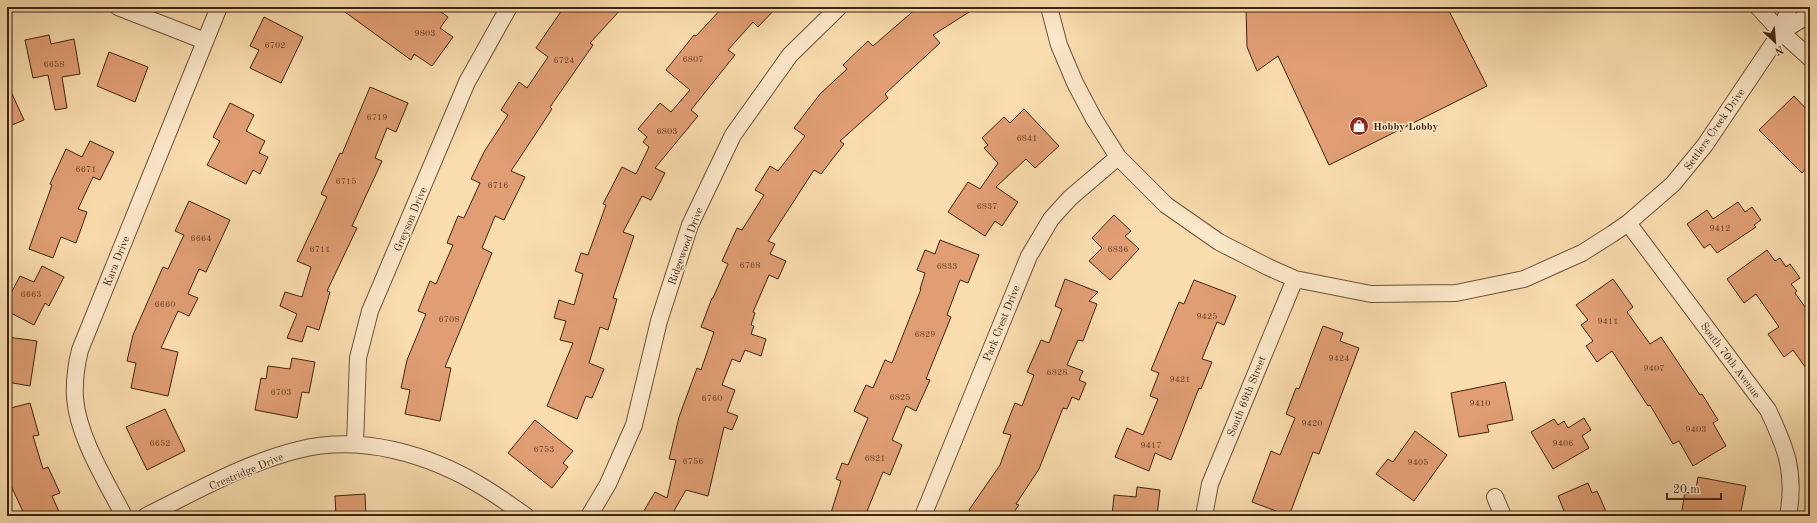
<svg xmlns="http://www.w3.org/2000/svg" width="1817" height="523" font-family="'Old Standard TT',serif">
	<rect width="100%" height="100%" fill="#faddaf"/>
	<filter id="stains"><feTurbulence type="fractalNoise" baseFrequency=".005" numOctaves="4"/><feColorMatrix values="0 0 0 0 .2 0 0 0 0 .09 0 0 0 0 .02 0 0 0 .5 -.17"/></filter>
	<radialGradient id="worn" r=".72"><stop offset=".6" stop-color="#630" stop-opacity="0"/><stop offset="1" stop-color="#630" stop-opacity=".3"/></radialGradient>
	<path fill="#e19e74" stroke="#3f2412" d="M338 7H434L448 17 440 28 453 37 432 66 414 54 411 60Z
		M564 7H623L590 43 593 45 550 107 552 109 511 171 525 177 504 220 495 216 482 248 492 253 445 367 451 368 440 421 405 414 410 390 401 388 407 360 426 314 418 311 430 281 436 284 453 245 447 243 458 216 464 218 480 183 471 179 484 152 508 115 501 110 519 82 527 88 548 57 536 48Z
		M723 7H777L758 27 753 22 728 50 735 55 691 110 698 116 655 168 665 173 651 200 642 196 623 232 634 236 613 298 617 299 608 330 600 327 589 363 604 369 592 398 586 396 577 419 547 406 573 343 560 340 566 321 554 318 559 300 574 305 583 274 575 271 581 253 588 255 606 205 603 204 622 167 636 174 649 147 643 142 647 137 638 129 660 103 671 112 690 90 666 70 694 35 696 36Z
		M918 7H977L933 35 940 43 902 78 885 94 888 98 840 141 844 144 821 174 814 170 768 241 775 244 770 254 786 261 778 279 769 275 753 312 755 313 751 325 754 326 751 334 766 339 761 356 745 350 740 362 732 359 722 385 735 390 727 412 738 416 732 430 724 427 708 496 686 490 671 516H641L655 492 667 498 676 460 669 459 679 417 697 368 701 370 714 332 701 327 712 298H713L728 264 722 261 737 228 742 230 764 195 755 190 770 166 778 171 805 136 794 128 820 94 847 69 843 65 868 41 873 46Z
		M1246 7H1447L1487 86 1329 165 1278 56 1257 71 1247 47Z
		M264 17 303 37 281 83 250 68 259 50 250 46Z
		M49 35 51 44 74 39 80 74 62 77 67 108 55 110 48 75 33 78 25 40Z
		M109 52 148 67 135 102 97 86Z
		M7 83 24 120 7 127Z
		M370 87 408 103 396 132 387 128 375 158 382 161 352 226 357 228 327 291 330 292 319 330 307 326 302 342 287 338 297 314 280 306 285 292 302 297 311 267 297 261 327 197 321 194 340 153 342 154Z
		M1794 96 1810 113V164L1802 173 1759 130Z
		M230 103 254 115 246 131 265 141 259 153 268 157 260 174 253 170 246 184 207 165 220 141 213 137Z
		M1024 109 1059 146 1035 168 1026 159 996 187 1018 202 1002 226 995 221 985 236 948 212 968 182 980 189 998 163 984 148 988 145 982 138 1004 117 1010 123Z
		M90 141 114 152 100 180 93 177 78 209 87 212 76 243 61 237 53 258 29 249 52 185 50 184 66 149 82 157Z
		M189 201 230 220 206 272 199 269 188 294 198 298 189 316 178 311 161 348 178 352 168 396 131 388 136 363 127 361 133 335 163 267 168 269 184 235 175 231Z
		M1738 202 1745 212 1752 207 1761 220 1754 225 1756 227 1717 253 1710 244 1704 248 1687 224 1707 210 1713 219Z
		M1114 215 1131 231 1125 236 1139 249 1110 280 1089 261 1102 248 1092 238Z
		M940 240 979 255 968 283 960 280 947 315 951 317 926 379 930 380 916 411 906 406 892 440 902 445 890 475 883 472 865 516H830L841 481 836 479 842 463 848 465 868 418 854 411 866 385 873 388 885 360 892 363 921 289H920L925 273 917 270 925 250 935 254Z
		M1767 250 1775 261 1780 258 1786 267 1790 264 1800 278 1791 284 1797 291 1795 293 1810 314V374L1793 350 1784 357 1768 334 1779 327 1756 294 1744 303 1727 279Z
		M42 266 64 277 49 306 45 303 34 325 7 311V301L20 276 34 282Z
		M1065 279 1098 292 1089 301 1097 304 1083 341 1078 340 1067 365 1083 371 1079 380 1086 383 1079 400 1072 397 1067 409 1063 408 1039 469 1016 504 1019 505 1011 516H978L969 510 1000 465 1011 435 1003 433 1015 403 1022 406 1034 375 1027 372 1041 340 1049 343 1062 309 1055 306Z
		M1613 279 1633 307 1627 312 1650 344 1661 337 1700 395 1702 394 1718 420 1713 423 1726 446 1693 466 1679 441 1673 444 1650 405 1648 406 1612 351 1597 362 1586 346 1593 341 1581 325 1588 320 1576 305Z
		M1194 280 1236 296 1224 325 1217 322 1202 359 1212 362 1201 389 1199 388 1171 460 1155 453 1149 471 1115 457 1127 428 1143 435 1158 399 1150 396 1159 373 1151 370 1179 302 1184 304Z
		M1323 326 1343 333 1340 341 1359 348 1319 454 1313 452 1289 516 1252 502 1271 451 1280 455 1295 418 1286 414 1296 388 1299 389Z
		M7 337 37 341 30 386 7 382Z
		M292 358 315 362 309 393 302 392 297 418 255 410 261 378 266 379 268 366 290 369Z
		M1505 382 1513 420 1487 425 1489 432 1459 437 1451 393Z
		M30 403 39 435 33 436 43 469 48 467 60 493 52 496 61 516H25L7 477V409Z
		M165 409 185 451 147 470 126 427Z
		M1584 418 1591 430 1582 436 1589 448 1553 469 1531 432 1554 419 1558 425 1564 421 1568 428Z
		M535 420 573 451 563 463 568 467 552 488 508 453Z
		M1415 431 1447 455 1414 501 1376 474 1388 459 1393 462Z
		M1698 477 1746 486 1740 516H1681L1685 492 1695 494Z
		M1588 483 1592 493 1597 491 1608 516H1566L1558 496Z
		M1137 487 1160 490 1157 516H1112L1114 495 1136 497Z
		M365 494 366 516H336L335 496Z"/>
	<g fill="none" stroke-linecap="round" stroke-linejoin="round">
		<defs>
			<path id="street" d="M118 7 205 41
				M1049 7 1059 45 1075 83 1094 119 1118 157 1166 205 1219 242 1268 267 1295 279 1371 294 1456 293 1524 279 1582 253 1612 234 1628 223 1673 184 1705 145 1781 32 1789 7
				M1758 7 1781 32 1810 58
				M1781 32 1810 14
				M1628 223 1768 410C1786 448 1796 473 1788 516
				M355 444 358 358 370 311 467 82 509 7
				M1495 497 1503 516
				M124 516C106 481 78 437 75 398 74 381 76 366 80 350L219 7
				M146 516C195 492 245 463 298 450 361 434 429 454 483 487 498 496 512 506 526 516
				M589 516 608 484 634 425 659 321 690 225 733 135 790 55 839 7
				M923 516 1029 256 1051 219 1070 198 1118 157
				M1204 516 1210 484 1295 279"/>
		</defs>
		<use href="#street" stroke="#6e5239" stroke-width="18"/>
		<use href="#street" stroke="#fce9cb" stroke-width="16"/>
	</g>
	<defs>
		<symbol id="shop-disc" viewBox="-11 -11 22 22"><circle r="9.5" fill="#8f2418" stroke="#fce9cb"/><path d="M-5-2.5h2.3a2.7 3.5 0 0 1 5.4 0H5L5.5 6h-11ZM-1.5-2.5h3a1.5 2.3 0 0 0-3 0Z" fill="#fff"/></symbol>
	</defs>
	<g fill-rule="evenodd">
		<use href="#shop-disc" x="1348" y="115" width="22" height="22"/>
	</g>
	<g text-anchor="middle" stroke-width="3" stroke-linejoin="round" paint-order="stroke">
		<g font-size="9" fill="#68422a">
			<text x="425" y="36">9803</text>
			<text x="275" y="48">6702</text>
			<text x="693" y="62">6807</text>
			<text x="564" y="63">6724</text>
			<text x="54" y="67">6658</text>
			<text x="377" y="120">6719</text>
			<text x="667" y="134">6803</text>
			<text x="1027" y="141">6841</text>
			<text x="86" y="172">6671</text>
			<text x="346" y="184">6715</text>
			<text x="498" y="188">6716</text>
			<text x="987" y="209">6837</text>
			<text x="1720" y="231">9412</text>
			<text x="201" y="241">6664</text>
			<text x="320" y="252">6711</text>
			<text x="1118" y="252">6836</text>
			<text x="750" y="268">6768</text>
			<text x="947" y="269">6833</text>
			<text x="31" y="297">6663</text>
			<text x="165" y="307">6660</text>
			<text x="1207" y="319">9425</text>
			<text x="449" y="322">6708</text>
			<text x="1608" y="324">9411</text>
			<text x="925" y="337">6829</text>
			<text x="1339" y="361">9424</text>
			<text x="1654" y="371">9407</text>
			<text x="1057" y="375">6828</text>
			<text x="1180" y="382">9421</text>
			<text x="281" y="395">6703</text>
			<text x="900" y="400">6825</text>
			<text x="712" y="401">6760</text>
			<text x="1480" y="406">9410</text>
			<text x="1312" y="426">9420</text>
			<text x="1696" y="432">9403</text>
			<text x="160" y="446">6652</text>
			<text x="1563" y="446">9406</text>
			<text x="1151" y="448">9417</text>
			<text x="544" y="452">6753</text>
			<text x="875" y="461">6821</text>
			<text x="693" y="464">6756</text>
			<text x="1418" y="465">9405</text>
		</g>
		<g font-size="11" font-weight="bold" fill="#3f2412" stroke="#fce9cb" text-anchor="start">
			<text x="1373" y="130">Hobby Lobby</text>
		</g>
		<g font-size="11" fill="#3f2412" stroke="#fce9cb">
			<text transform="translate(1714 129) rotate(-55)" y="4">Settlers Creek Drive</text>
			<text transform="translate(410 219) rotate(-67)" y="4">Greyson Drive</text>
			<text transform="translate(685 246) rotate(-70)" y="4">Ridgewood Drive</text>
			<text transform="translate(116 261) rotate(-68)" y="4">Kara Drive</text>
			<text transform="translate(1001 323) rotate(-68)" y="4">Park Crest Drive</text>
			<text transform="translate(1731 360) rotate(53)" y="4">South 70th Avenue</text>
			<text transform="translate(1246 396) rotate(-68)" y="4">South 69th Street</text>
			<text transform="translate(246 471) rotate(-23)" y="4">Crestridge Drive</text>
		</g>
	</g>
	<rect width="1817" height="523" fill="none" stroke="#faddaf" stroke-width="24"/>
	<rect x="8" y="8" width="1801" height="507" fill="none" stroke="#3f2412" stroke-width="2"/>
	<rect x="12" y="12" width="1793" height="499" fill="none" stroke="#3f2412"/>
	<g transform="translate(1775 42) rotate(154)" stroke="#fce9cb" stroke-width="3" paint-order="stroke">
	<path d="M0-3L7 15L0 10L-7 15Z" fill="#3f2412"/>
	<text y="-6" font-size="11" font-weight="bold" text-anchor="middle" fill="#3f2412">N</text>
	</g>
	<path d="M1667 493v6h54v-6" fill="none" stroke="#3f2412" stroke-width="2"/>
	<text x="1673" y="493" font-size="12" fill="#3f2412" stroke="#fce9cb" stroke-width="3" paint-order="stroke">20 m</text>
	<rect width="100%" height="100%" filter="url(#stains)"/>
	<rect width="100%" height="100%" fill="url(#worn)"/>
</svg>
